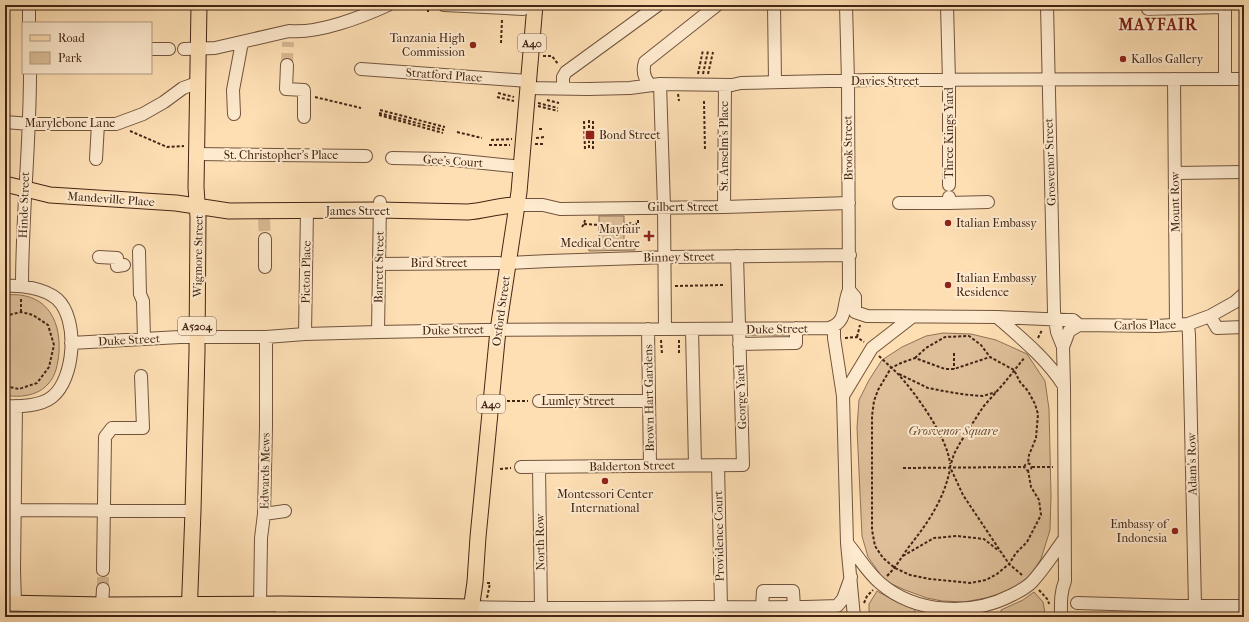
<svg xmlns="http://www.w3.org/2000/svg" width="1249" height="622" font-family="'IM FELL French Canon',serif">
	<rect width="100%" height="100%" fill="#fedfb4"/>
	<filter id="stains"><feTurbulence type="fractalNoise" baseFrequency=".005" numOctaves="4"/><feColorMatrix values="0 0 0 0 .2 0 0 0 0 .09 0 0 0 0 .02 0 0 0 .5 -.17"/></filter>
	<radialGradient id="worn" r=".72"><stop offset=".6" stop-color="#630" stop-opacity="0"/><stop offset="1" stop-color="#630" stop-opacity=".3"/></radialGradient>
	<path fill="#debf99" stroke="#907257" d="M599 216H624V243H635V250L589 251V244H599Z
		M5 295C44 291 61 317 59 352 58 363 56 376 48 384 38 396 19 398 5 395Z
		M943 333 971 334 996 340 1027 354 1045 381 1049 409 1051 496 1050 530 1041 559 1028 580 1010 590 991 597 964 602 942 601 927 598 905 590 885 581 868 557 862 536 857 428 859 400 869 380 882 360 902 347 926 336Z
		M877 591 895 601 915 609V613L869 612V604Z
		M1034 592 1043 602 1045 613H1001V610L1023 600Z"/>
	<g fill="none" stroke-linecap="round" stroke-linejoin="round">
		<path stroke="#d8ba94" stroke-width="12" stroke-dasharray="12 6" stroke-linecap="butt" d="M287 65 288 42
			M264 219 265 239
			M103 589V570"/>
		<defs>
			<path id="minor" d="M29 5V23
				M444 5 523 9
				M774 5 775 82
				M947 5 949 81V185
				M1047 5 1054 312 1057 332 1063 347 1064 387 1065 581C1060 594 1061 604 1061 617
				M1148 5V9L1224 7
				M1225 5V79
				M151 49H169
				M184 49 215 48 289 31C318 34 362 17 388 5
				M287 65 286 89 304 90V117
				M361 69 528 81
				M1174 79 1176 325
				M660 84 664 207 665 329
				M650 85C644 78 642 71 645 62L717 5
				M527 88 588 89 630 88 660 84 732 85 741 83 871 80 1244 79
				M563 89V77L566 72 658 5
				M234 114 233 90 242 42
				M5 122 30 124H116L143 114 164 102 183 88 197 83
				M196 154 366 156
				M392 158 444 159 513 166
				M96 159 98 124
				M1175 173 1244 172
				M949 197V203L988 202
				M899 203H949
				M517 205H543L560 209 724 207 849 203
				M724 207 725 85
				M139 251 140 294 143 301 144 339
				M99 257 117 258V266L124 265
				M508 263 549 261 669 257 850 255
				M379 264 499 263
				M265 267V239
				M5 286C21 285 44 288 57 299 79 319 75 379 52 397 41 406 19 407 5 406
				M22 286C22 215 30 144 30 73
				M849 290 855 297V312
				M855 312 867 316 997 317 1067 320H1073L1079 325
				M1210 316 1217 328 1244 327
				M997 317C1021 338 1047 359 1064 386
				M1188 324 1189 335 1195 605
				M834 326V338L843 396 847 543 854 617
				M648 329 650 466
				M692 329 695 465
				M378 332 380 202
				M305 334 307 210
				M71 343 180 337H266L305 334 378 332 483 330 829 328C848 322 842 306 849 290L848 81 846 5
				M739 344 796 343V328
				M1063 347 1069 331 1079 325 1157 326 1188 324 1210 316 1235 302 1244 294
				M843 396 872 348 912 317
				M539 401H649
				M718 465 721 607
				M521 467 743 465 737 256
				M539 467 541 609 540 617
				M15 510 193 511
				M264 514 285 511
				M847 543C858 556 867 572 880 583 916 614 971 616 1012 595 1018 592 1027 587 1032 582 1044 569 1054 553 1065 538
				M103 570 105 437 112 428H143L141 376
				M15 603 14 570 16 406
				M1077 603 1179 606H1244
				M282 604V616
				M102 605 103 589
				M260 605 261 538 264 514 266 427V337
				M471 607C548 609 624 608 700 607 746 607 791 608 837 606L843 599 851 577
				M762 607 763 591H793L794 608"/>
			<path id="major" d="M5 184 50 195 176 203 229 211 379 210 468 212C484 211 500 205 517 205
				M5 603 102 605 282 604 471 607
				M189 617 193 511 197 351 198 218 196 187 199 5
				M470 617 475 582 478 537 498 330 519 192 535 5"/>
		</defs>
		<use href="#minor" stroke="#71543d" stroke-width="14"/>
		<use href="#major" stroke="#422515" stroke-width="17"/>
		<path stroke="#422515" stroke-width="2" stroke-dasharray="3 2" stroke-linecap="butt" d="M428 12V5
			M501 43 502 19
			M543 56H552L558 64
			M698 74 703 50
			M703 74 708 51
			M708 74 713 52
			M498 93 514 97
			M678 94 679 101
			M315 97 361 108
			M497 97 514 101
			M547 100 559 103
			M704 101 705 151
			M538 103 558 108
			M538 106 558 111
			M380 110 445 127
			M379 113 444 130
			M379 115 443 133
			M589 120V150
			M584 121 585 150
			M593 121V149
			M539 129H544
			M130 131 167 147 184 146
			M457 132 482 138
			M536 138 545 137
			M491 140 512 139
			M535 144H544
			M489 145H510
			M624 223 638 224V219
			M584 224 599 225
			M582 227 584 224 585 220
			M675 286 724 285
			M21 312V298
			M5 316 21 312 33 315 48 325 54 345 49 367 37 383 19 389 5 386
			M857 337 860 325
			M845 338 857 337 864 342
			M1038 338 1042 330
			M661 340 662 354
			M679 340V353
			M954 353V369
			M879 356C885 362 891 367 897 373 915 392 948 438 950 464
			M915 358 926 348 945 337 969 336 981 345 990 357
			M899 374 928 388 949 392 969 395 983 396 996 392
			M507 401H528
			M1024.5 467a3.5 3.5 0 1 1 7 0a3.5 3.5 0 1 1-7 0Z
			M1032 467H1053
			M903 468 1024 467
			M500 469 511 468
			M1028 470 1031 487 1039 500 1041 515 1027 542 1016 553 1009 564 997 574 986 580 970 583 930 579 910 575 895 568 883 558 875 546 872 530V416L874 401 878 390 891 368 901 363 915 358 945 369H954L990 357 1014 370 1020 382 1028 391 1035 404 1038 414 1036 438 1029 455 1028 463
			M903 556 934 538 957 536 984 539 999 551
			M1022 575 1009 564 963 495 950 467 954 454 960 443 983 407 1005 382 1025 357
			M887 576C896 567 901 558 908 548 927 524 944 500 950 469
			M487 583H490L487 598
			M1039 590 1048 600 1049 604
			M864 603 867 596 873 590"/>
		<use href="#minor" stroke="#feeace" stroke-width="12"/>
		<use href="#major" stroke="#fedfb4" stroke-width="15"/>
	</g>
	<g fill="#8f2418" stroke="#feeace" stroke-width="1.5">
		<circle cx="473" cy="45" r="4"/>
		<circle cx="1123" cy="59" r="4"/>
		<rect x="585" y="130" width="10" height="10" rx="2"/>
		<circle cx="948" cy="223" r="4"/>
		<path d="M647 230h4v4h4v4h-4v4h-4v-4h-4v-4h4z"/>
		<circle cx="948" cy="285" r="4"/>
		<circle cx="605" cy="481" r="4"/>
		<circle cx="1175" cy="531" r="4"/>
	</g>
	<g text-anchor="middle" stroke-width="4" stroke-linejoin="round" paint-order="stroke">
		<g fill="#feeace" stroke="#7a604c" stroke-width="1">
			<rect x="518" y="34" width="28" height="18" rx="3"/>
			<rect x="178" y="317" width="38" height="18" rx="3"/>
			<rect x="477" y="395" width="28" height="18" rx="3"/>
		</g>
		<g font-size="11" font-weight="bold" fill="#422515">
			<text x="532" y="47">A40</text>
			<text x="197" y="330">A5204</text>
			<text x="491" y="408">A40</text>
		</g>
		<g font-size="12" fill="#422515" stroke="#feeace" text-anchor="start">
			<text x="465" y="42" text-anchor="end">Tanzania High<tspan x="465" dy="14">Commission</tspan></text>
			<text x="1131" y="63">Kallos Gallery</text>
			<text x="599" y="139">Bond Street</text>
			<text x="956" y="227">Italian Embassy</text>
			<text x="640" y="233" text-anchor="end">Mayfair<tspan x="640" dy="14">Medical Centre</tspan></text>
			<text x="956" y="282">Italian Embassy<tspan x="956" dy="14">Residence</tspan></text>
			<text x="605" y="498" text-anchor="middle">Montessori Center<tspan x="605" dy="14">International</tspan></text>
			<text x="1167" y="528" text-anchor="end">Embassy of<tspan x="1167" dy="14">Indonesia</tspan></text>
		</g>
		<g font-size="12" fill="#422515" stroke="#feeace">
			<text transform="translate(444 75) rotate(4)" y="4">Stratford Place</text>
			<text x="885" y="85">Davies Street</text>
			<text x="70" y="127">Marylebone Lane</text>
			<text transform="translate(949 133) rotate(-90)" y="4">Three Kings Yard</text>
			<text transform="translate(724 146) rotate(-90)" y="4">St. Anselm's Place</text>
			<text transform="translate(848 148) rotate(-91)" y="4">Brook Street</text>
			<text x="281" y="159">St. Christopher's Place</text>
			<text transform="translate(453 161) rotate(4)" y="4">Gee's Court</text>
			<text transform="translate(1050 162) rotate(-92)" y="4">Grosvenor Street</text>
			<text transform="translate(111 199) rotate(4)" y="4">Mandeville Place</text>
			<text transform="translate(1175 202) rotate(-91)" y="4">Mount Row</text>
			<text transform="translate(24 205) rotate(-88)" y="4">Hinde Street</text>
			<text x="683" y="211">Gilbert Street</text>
			<text x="358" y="215">James Street</text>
			<text transform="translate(198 256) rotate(-89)" y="4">Wigmore Street</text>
			<text transform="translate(679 257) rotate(-1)" y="4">Binney Street</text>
			<text x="439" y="267">Bird Street</text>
			<text transform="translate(379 267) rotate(-89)" y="4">Barrett Street</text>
			<text transform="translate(306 272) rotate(-89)" y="4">Picton Place</text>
			<text transform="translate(501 311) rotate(-82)" y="4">Oxford Street</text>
			<text transform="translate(1145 325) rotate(-1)" y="4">Carlos Place</text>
			<text transform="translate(777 329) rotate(-1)" y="4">Duke Street</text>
			<text transform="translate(453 330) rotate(-1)" y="4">Duke Street</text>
			<text transform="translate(129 340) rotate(-3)" y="4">Duke Street</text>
			<text transform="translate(741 397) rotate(-92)" y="4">George Yard</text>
			<text transform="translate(649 398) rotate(-91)" y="4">Brown Hart Gardens</text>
			<text x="578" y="405">Lumley Street</text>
			<text transform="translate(1192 464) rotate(-91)" y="4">Adam's Row</text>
			<text transform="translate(632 466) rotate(-1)" y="4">Balderton Street</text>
			<text transform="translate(265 471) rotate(-89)" y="4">Edwards Mews</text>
			<text transform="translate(719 536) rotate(-91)" y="4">Providence Court</text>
			<text transform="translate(540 542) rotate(-91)" y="4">North Row</text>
		</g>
		<g font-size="12" font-style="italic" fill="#694c36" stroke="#feeace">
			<text x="953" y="435">Grosvenor Square</text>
		</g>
		<g font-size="16" font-weight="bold" letter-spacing="1" fill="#7a1f14" stroke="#feeace">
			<text x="1158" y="30">MAYFAIR</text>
		</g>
	</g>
	<rect width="1249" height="622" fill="none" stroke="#fedfb4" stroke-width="20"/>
	<rect x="6" y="6" width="1237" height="610" fill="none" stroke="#422515" stroke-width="2"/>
	<rect x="10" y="10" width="1229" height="602" fill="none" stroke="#422515"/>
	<rect x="22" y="22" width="130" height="52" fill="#feeace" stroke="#b39b84"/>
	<rect x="30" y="35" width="20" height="6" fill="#fedfb4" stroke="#b39b84"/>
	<text x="58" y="42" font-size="12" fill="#422515">Road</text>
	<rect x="30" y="52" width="20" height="12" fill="#debf99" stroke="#b39b84"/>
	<text x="58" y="62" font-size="12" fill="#422515">Park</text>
	<rect width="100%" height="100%" filter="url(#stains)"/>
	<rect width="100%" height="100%" fill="url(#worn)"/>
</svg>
